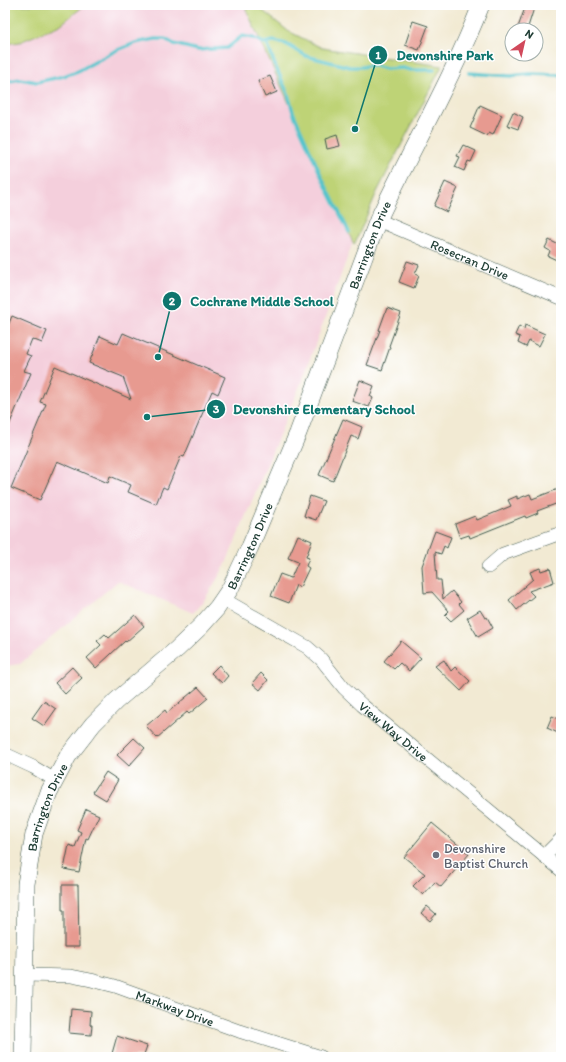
<svg xmlns="http://www.w3.org/2000/svg" width="566" height="1062" font-family="Itim,sans-serif">
	<rect width="100%" height="100%" fill="#fff"/>
	<filter id="ink" filterUnits="userSpaceOnUse"><feTurbulence type="fractalNoise" baseFrequency=".025" numOctaves="2"/><feDisplacementMap in="SourceGraphic" scale="8" xChannelSelector="R" yChannelSelector="G"/><feConvolveMatrix kernelMatrix="1 2 1 2 8 2 1 2 1" color-interpolation-filters="sRGB"/></filter>
	<filter id="wash" filterUnits="userSpaceOnUse"><feTurbulence type="fractalNoise" baseFrequency=".012" numOctaves="4" result="noise"/><feDisplacementMap in="SourceGraphic" scale="16" xChannelSelector="R" yChannelSelector="G"/><feGaussianBlur stdDeviation="0.9" result="paint"/><feColorMatrix in="noise" values="0 0 0 0 0 0 0 0 0 0 0 0 0 0 0 0 0 1.4 0 .05"/><feComposite in="paint" operator="in"/></filter>
	<g filter="url(#wash)">
		<rect width="100%" height="100%" fill="#f2ead3"/>
		<path fill="#f4cfdc" d="M5 5H246L249 18 353 242 301 383 282 428 225 566 205 599 193 613 118 581 20 664 5 666Z"/>
		<path fill="#bed376" stroke="#6e8855" d="M5 5H85L60 25 20 42 5 44Z
			M244 5 258 7 288 31 322 48 442 66 377 192 354 245Z"/>
		<g fill="none" stroke-linecap="round" stroke-linejoin="round">
			<path stroke="#57c4cc" stroke-width="3.5" d="M267 43 275 65 288 94 293 112 324 182 349 232
				M469 73 511 76 529 74 561 75
				M5 82 20 79 37 82 64 76 80 70 115 51 135 43 155 39H165L174 44 198 50 227 48 242 36 253 38 264 43 274 41 286 44 306 56 350 67H362L371 65 386 69 403 68 410 70H434"/>
		</g>
		<g id="blocks">
			<path fill="#e79a90" d="M526 5H535L527 30H517Z
				M413 21 428 26 419 50 405 45Z
				M270 76 277 92 265 97 258 81Z
				M480 105 502 115 493 135 489 133 487 136 470 128Z
				M513 112 523 117 518 129 507 125Z
				M337 135 340 146 327 149 325 139Z
				M463 145 476 151 471 162 468 161 464 171 455 167 460 157 457 156Z
				M445 182 458 188 447 212 434 206Z
				M549 240 561 246V262L548 256 550 251 545 248Z
				M407 261 419 265 415 274 419 276 414 288 399 282Z
				M387 308 401 313 389 346 390 347 382 370 367 365 380 330H379Z
				M12 316 47 331 42 343 32 339 26 354 31 356 24 371 31 373 5 435V333Z
				M525 325 545 334 539 346 529 341 526 347 518 343 520 337 515 335 519 326 524 329Z
				M123 333 225 377 218 394 212 391 184 457 181 456 167 489 163 487 156 504 128 492 131 485 110 476 108 483 57 461 40 500 11 488 46 404 40 402 55 366 131 399 123 377 89 363 100 336 118 344Z
				M360 380 374 386 370 396 373 398 369 407 352 401Z
				M343 419 362 427 358 439 351 436 333 481 319 475Z
				M561 488V502L537 511 538 513 526 518 525 516 470 538 469 535 460 538 455 524 475 516 477 520 511 506 508 500 517 496V499L530 494 532 499Z
				M310 496 324 501 316 520 304 516Z
				M435 531 451 537 447 548 444 546 441 554 435 552 437 580H441L443 599 452 591 461 602 459 604 464 610 451 621 445 615 449 611 432 592 424 593 422 566Z
				M298 535 312 541 306 557 309 558 306 566 309 568 300 587 296 585 289 603 271 596 280 574 291 578 298 562 288 558Z
				M540 568 541 571 550 568 554 582 529 591 534 596 517 610 509 600 533 579 530 572Z
				M480 610 485 618 487 617 493 628 478 637 467 618Z
				M135 615 144 626 126 642 125 641 96 668 87 658 101 645 97 641 105 634 109 638Z
				M401 641 421 658 409 671 400 663 394 669 384 661Z
				M444 660 451 671 455 667 470 681 461 691 435 666Z
				M219 665 228 676 222 683 211 673Z
				M72 667 82 678 65 694 55 683Z
				M261 673 268 680 260 690 252 683Z
				M198 687 208 698 189 714 187 712 157 738 146 726 165 710 167 713Z
				M44 701 56 709 44 726 32 718Z
				M552 716 561 720V727L558 733 547 728Z
				M134 738 145 748 129 766 117 755Z
				M106 772 118 780 106 800 93 792Z
				M86 809 99 815 88 839 86 838 79 872 64 869 69 845 75 847 81 832 77 830Z
				M432 823 469 854 441 887 435 882 423 895 413 886 425 874 404 857Z
				M62 885H78L79 947H64V910H62Z
				M427 906 436 914 430 921 421 913Z
				M71 1009 91 1011 90 1025H92L91 1035 69 1033Z
				M117 1036 147 1046 143 1057H111Z"/>
		</g>
	</g>
	<g filter="url(#ink)">
		<use href="#blocks" fill-opacity="0" stroke="#3f574c" stroke-width="1"/>
		<g fill="none" stroke-linecap="round" stroke-linejoin="round">
			<defs>
				<g id="minor">
					<path id="s1" d="M378 220 561 298"/>
					<path d="M488 567 503 554 561 533"/>
					<path id="s2" d="M223 599 307 647 321 659 344 688 362 705 561 870"/>
					<path d="M5 754 33 767 55 780"/>
					<path d="M544 856 561 839"/>
					<path id="s3" d="M25 975 71 976 91 980 115 986 239 1031 321 1057"/>
				</g>
				<g id="tertiary">
					<path id="s4" d="M23 1057 26 884 34 834 49 792 68 756 93 724 116 701 177 649 201 626 217 608 230 589 250 547 298 433 378 220C412 148 452 79 481 5"/>
				</g>
			</defs>
			<use href="#minor" stroke="#3f574c" stroke-width="14"/>
			<use href="#tertiary" stroke="#3f574c" stroke-width="18"/>
			<use href="#minor" stroke="#fff" stroke-width="13"/>
			<use href="#tertiary" stroke="#fff" stroke-width="17"/>
		</g>
	</g>
	<circle fill="#6b7280" stroke="#fff" stroke-width="1.5" cx="436" cy="855" r="4"/>
	<g text-anchor="middle" stroke-width="3" stroke-linejoin="round" paint-order="stroke">
		<g font-size="13" fill="#1f3d34" stroke="#fff">
			<text dy="5" stroke="none"><textPath href="#s4" startOffset="914">Barrington Drive</textPath></text>
			<text dy="5" stroke="none"><textPath href="#s1" startOffset="100">Rosecran Drive</textPath></text>
			<text dy="5" stroke="none"><textPath href="#s4" startOffset="590">Barrington Drive</textPath></text>
			<text dy="5" stroke="none"><textPath href="#s2" startOffset="218">View Way Drive</textPath></text>
			<text dy="5" stroke="none"><textPath href="#s4" startOffset="253">Barrington Drive</textPath></text>
			<text dy="5" stroke="none"><textPath href="#s3" startOffset="155">Markway Drive</textPath></text>
		</g>
		<g font-size="13" fill="#5b616d" stroke="#fff" text-anchor="start">
			<text x="444" y="853">Devonshire<tspan x="444" dy="15">Baptist Church</tspan></text>
		</g>
	</g>
	<path fill="none" stroke="#0f766e" stroke-width="1.5" d="M355 129L378 55M158 357L172 301M147 417L216 409"/>
	<g fill="#0f766e" stroke="#fff" stroke-width="1.5">
		<circle cx="355" cy="129" r="4"/>
		<circle cx="158" cy="357" r="4"/>
		<circle cx="147" cy="417" r="4"/>
		<circle cx="378" cy="55" r="10"/>
		<circle cx="172" cy="301" r="10"/>
		<circle cx="216" cy="409" r="10"/>
	</g>
	<g font-size="12" text-anchor="middle" font-weight="bold" fill="#fff">
		<text x="378" y="59">1</text>
		<text x="172" y="305">2</text>
		<text x="216" y="413">3</text>
	</g>
	<g font-size="14" text-anchor="middle" font-weight="bold" fill="#0f766e" stroke="#fff" stroke-width="3" stroke-linejoin="round" paint-order="stroke">
		<text x="445" y="60">Devonshire Park</text>
		<text x="262" y="306">Cochrane Middle School</text>
		<text x="324" y="414">Devonshire Elementary School</text>
	</g>
	<rect width="566" height="1062" fill="none" stroke="#fff" stroke-width="20"/>
	<g transform="translate(524 42) rotate(34)"><circle r="19" fill="#ffffff" stroke="#a5b1ae"/>
	<path d="M0-3L7 15L0 10L-7 15Z" fill="#d1495b"/>
	<text y="-6" font-size="11" font-weight="bold" text-anchor="middle" fill="#1f3d34">N</text>
	</g>
</svg>
